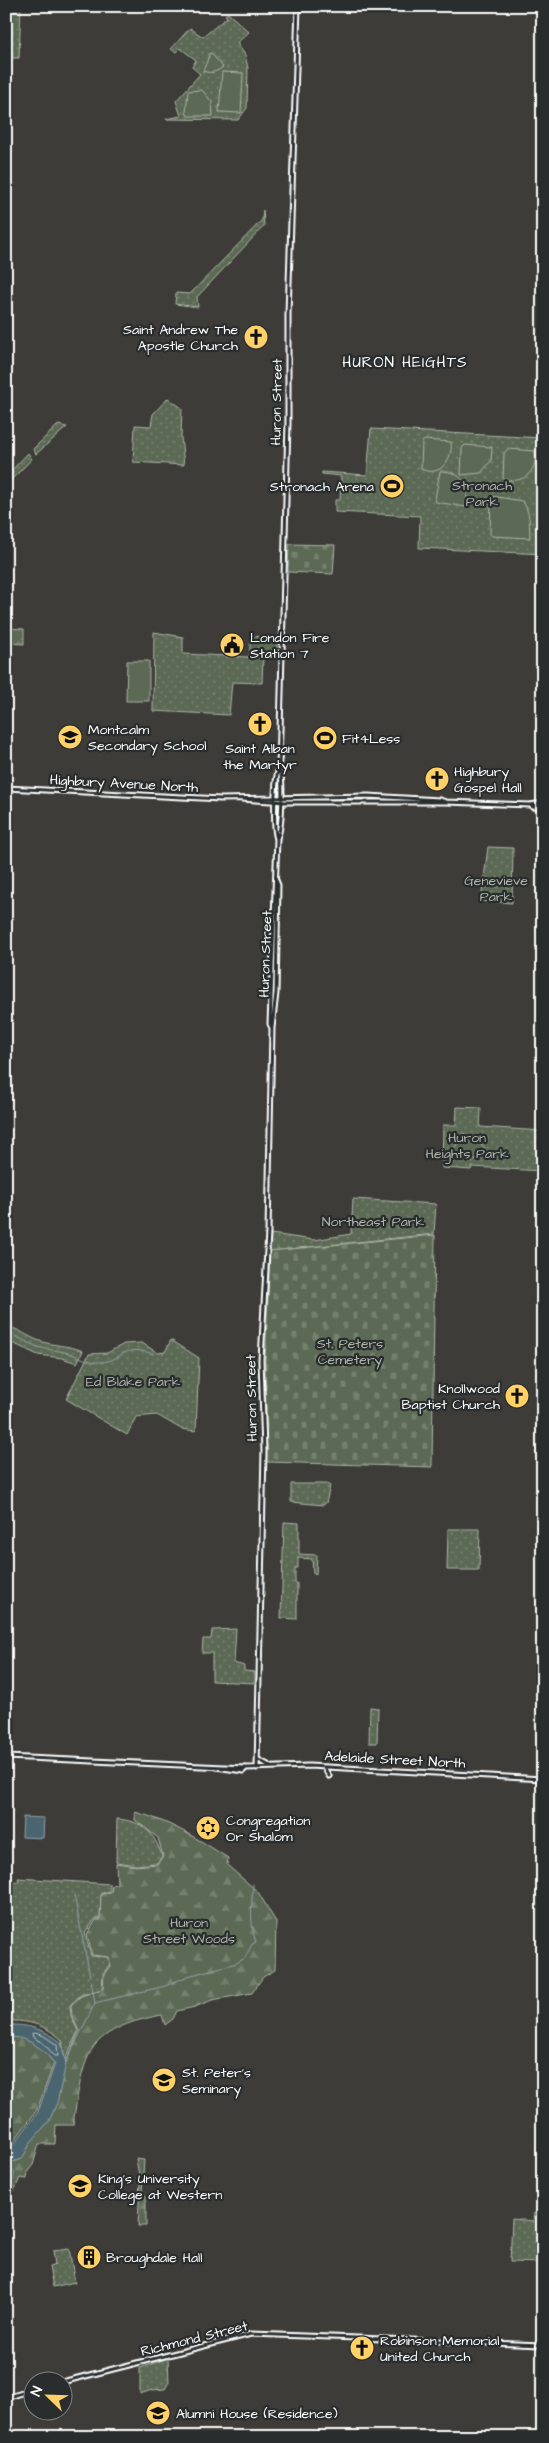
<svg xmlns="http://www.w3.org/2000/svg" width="549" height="2443" font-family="'Architects Daughter',sans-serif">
	<defs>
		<pattern id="green-dots" width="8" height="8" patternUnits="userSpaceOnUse" patternTransform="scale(1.25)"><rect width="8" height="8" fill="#5c6b54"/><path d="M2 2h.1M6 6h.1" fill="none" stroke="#74816e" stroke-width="1.8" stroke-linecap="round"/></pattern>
		<pattern id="forest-firs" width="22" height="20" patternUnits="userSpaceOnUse" patternTransform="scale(1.25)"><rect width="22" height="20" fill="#5c6b54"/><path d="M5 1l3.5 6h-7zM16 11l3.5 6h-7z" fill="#74816e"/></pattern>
		<pattern id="cemetery-stones" width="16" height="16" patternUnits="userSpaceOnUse" patternTransform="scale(1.25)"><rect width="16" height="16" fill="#5c6b54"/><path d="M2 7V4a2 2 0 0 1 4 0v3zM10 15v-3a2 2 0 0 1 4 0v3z" fill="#74816e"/></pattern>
	</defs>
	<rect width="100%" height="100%" fill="#3e3c38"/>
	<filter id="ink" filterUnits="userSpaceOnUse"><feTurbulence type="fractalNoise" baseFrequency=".02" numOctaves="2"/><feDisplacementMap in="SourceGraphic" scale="10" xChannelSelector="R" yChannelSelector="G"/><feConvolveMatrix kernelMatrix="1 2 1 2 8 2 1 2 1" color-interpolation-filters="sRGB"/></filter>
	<g filter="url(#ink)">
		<path fill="url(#green-dots)" stroke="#aeb5aa" d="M6 6H21L19 58H6Z
			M228 13 249 32 237 43 245 55 248 68 247 108 238 120 166 119 181 116 176 101 200 74 192 67 196 60 180 48 176 52 171 49 190 28 203 37 227 17 225 15Z
			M263 210 264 226 197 297 198 307 175 304 176 293 190 294 262 220Z
			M168 398 182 408 181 437 184 465 133 462 135 425 151 426 153 414Z
			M58 425 67 427 36 454 33 449Z
			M371 429 543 438V554L419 548 420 516 335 512V500H340L341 476 322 474V472L367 475Z
			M28 453 32 459 11 480V471Z
			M154 632 183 637V654L249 657 251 636 277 638V657H263L262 683 232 682 229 715 153 711Z
			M488 847 513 848 512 903 481 901Z
			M457 1107 481 1108 480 1127 543 1131 542 1171 472 1167 471 1170 442 1168 443 1125H456Z
			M353 1199 436 1204 434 1234 270 1251 271 1234 314 1240 351 1234Z
			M6 1326C19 1329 28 1337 40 1341 54 1346 69 1345 83 1351L77 1363 62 1358 38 1355 6 1340Z
			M171 1340 199 1358 196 1431 181 1429 157 1415 136 1417 127 1435 66 1399 89 1354 107 1353 124 1344 142 1343 158 1353 165 1352Z
			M291 1484H327L330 1486 326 1503 323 1505 291 1502Z
			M284 1522 299 1523V1554L317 1555 316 1574 313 1573 312 1559 298 1558V1568H295V1583H297V1619L281 1618Z
			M448 1529H480L479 1570H447Z
			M236 1629 234 1663 244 1666V1671L255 1672V1683L212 1681V1653H202L203 1639H211L212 1630Z
			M370 1707 378 1708 377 1743H369Z
			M117 1819C143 1821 154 1832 162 1856L157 1863 136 1865 116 1862Z
			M18 1878 110 1884V1891L101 1893 100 1919H95L85 1933 91 1956 109 1957 110 1964 103 1974 102 1989 81 1995 70 2005 71 2016 78 2031 65 2060 62 2040C45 2025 29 2020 6 2021V1882H19Z
			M534 2213 543 2214V2263L510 2262 512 2219 533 2221Z
			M69 2249 75 2282 53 2287 49 2267 55 2265 53 2251Z
			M168 2358 169 2382 165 2389 152 2390 140 2394V2368Z"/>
		<path fill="url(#forest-firs)" stroke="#aeb5aa" d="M6 628 24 629V644L6 643Z
			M135 1812C170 1821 198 1839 228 1858L227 1865 258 1892 276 1922 275 1970 263 1977 252 1993 212 2000 195 2007 177 2011 173 2019 165 2025 162 2015C140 2019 112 2026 96 2044 81 2060 76 2105 73 2125H56L55 2144H39L33 2165 28 2171 27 2179 20 2178 9 2202 6 2221V2186L13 2180 14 2172 9 2166 66 2063 79 2031 72 2016 71 2005 81 1996 103 1989 104 1974 110 1966 109 1957 92 1955 87 1934 96 1920H100L101 1894 111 1892 112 1885 117 1884 116 1863 136 1866 157 1864 163 1856 158 1838 135 1820Z
			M6 2036C30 2037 39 2045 54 2063L37 2110 6 2152Z
			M136 2159 144 2160 142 2193 146 2196V2226H138L140 2181Z"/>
		<path fill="url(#cemetery-stones)" stroke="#aeb5aa" d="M289 544 335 545 333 574 288 572Z
			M435 1235 432 1467 267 1462 265 1363 270 1251Z"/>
		<path fill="#5c6b54" stroke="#aeb5aa" d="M211 53 223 67C216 72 211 74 203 71L209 56 208 54Z
			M222 72 243 73 241 113 219 112Z
			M202 90 212 102 213 116H188L186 112 188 91Z
			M425 440 451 442C453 459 441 478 421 469L422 442Z
			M465 445 492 447 491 461 481 473 461 475 462 448Z
			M508 449 535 451C538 472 523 485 503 479L504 453Z
			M440 471C463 471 470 486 466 507L436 502 435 499Z
			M491 496 522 501C531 511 529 525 530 538L492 536 490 534Z
			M127 661H149V701H126Z
			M464 1133 485 1148 475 1160H460L451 1153Z"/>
		<path fill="#4b6570" stroke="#93a3a9" d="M23 1817 44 1818 43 1838 22 1837Z
			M6 2025C28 2024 44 2029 61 2042L66 2064 57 2103 49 2121 31 2142 22 2159 12 2162 10 2168 14 2174 13 2181 6 2188V2155L38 2112 55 2064C42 2048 28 2036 6 2037Z"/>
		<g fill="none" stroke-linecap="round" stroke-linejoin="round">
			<path stroke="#b7c1c6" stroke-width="1" d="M35 2033 44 2036 57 2045 58 2056H55L44 2044 33 2037 32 2034Z"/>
			<path stroke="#93a3a9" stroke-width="1" d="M6 1334C19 1336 27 1343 38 1347 47 1350 56 1350 65 1352 77 1355 88 1363 102 1362 124 1360 122 1343 153 1354
				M74 1895 90 1976
				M95 2003 165 1986 188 1976 237 1963 245 1958 252 1944 256 1942C249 1924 252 1903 253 1884
				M66 2062 95 2003 91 1981"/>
			<defs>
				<path id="secondary" d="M6 788 221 799 368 796 440 800 446 802
					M242 799 285 802H446L530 805 543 803
					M530 805 533 807 543 808
					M277 838C282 830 284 776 279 769
					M272 1028 276 993 278 885 276 880
					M6 1757 246 1768 309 1766 543 1779
					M257 1759 270 1766
					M216 1767 243 1771 246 1768
					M324 1767 329 1776
					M257 1768 264 1451 261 1360 268 1232 272 1028 270 1024 277 839C273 828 274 779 279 769L288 422V314L298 6
					M62 2382 251 2334 543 2345
					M6 2398 32 2390"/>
			</defs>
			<use href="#secondary" stroke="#fff" stroke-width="7"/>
			<use href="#secondary" stroke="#2a2d2e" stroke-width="3"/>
		</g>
	</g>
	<defs>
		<symbol id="church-disc" viewBox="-11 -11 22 22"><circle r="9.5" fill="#ffd166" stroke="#2a2d2e"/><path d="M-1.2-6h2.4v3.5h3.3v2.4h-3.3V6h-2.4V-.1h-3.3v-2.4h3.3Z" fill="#111"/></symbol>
		<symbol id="stadium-disc" viewBox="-11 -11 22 22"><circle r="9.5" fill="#ffd166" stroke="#2a2d2e"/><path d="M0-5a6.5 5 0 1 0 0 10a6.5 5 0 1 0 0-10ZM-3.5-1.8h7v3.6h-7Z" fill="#111"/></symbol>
		<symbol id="civic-disc" viewBox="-11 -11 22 22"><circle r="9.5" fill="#ffd166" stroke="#2a2d2e"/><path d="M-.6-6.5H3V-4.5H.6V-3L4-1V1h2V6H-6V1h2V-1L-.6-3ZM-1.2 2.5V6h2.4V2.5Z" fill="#111"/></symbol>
		<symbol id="school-disc" viewBox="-11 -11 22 22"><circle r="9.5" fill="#ffd166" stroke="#2a2d2e"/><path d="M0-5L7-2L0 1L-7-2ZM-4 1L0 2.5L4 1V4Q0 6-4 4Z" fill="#111"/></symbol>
		<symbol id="synagogue-disc" viewBox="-11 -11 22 22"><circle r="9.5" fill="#ffd166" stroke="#2a2d2e"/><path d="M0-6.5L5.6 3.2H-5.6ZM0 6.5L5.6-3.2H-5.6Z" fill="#111"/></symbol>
		<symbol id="university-disc" viewBox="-11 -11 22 22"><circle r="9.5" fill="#ffd166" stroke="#2a2d2e"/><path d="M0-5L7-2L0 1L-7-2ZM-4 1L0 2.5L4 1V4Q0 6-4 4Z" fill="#111"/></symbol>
		<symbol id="building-disc" viewBox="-11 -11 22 22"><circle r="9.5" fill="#ffd166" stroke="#2a2d2e"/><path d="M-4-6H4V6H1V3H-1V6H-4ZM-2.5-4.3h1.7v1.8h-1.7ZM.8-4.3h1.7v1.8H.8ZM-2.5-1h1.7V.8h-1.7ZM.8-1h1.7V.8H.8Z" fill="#111"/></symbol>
	</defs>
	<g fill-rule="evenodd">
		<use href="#church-disc" x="242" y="323" width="28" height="28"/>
		<use href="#stadium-disc" x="378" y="472" width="28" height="28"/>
		<use href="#civic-disc" x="218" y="631" width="28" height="28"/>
		<use href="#church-disc" x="246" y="710" width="28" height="28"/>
		<use href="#school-disc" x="56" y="723" width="28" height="28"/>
		<use href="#stadium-disc" x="311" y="724" width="28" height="28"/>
		<use href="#church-disc" x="423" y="765" width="28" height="28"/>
		<use href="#church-disc" x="503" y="1382" width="28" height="28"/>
		<use href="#synagogue-disc" x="194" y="1814" width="28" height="28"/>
		<use href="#university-disc" x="150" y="2066" width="28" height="28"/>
		<use href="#university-disc" x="66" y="2172" width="28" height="28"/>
		<use href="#building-disc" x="75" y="2243" width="28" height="28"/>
		<use href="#church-disc" x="348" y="2334" width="28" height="28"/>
		<use href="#university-disc" x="144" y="2399" width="28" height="28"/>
	</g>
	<g text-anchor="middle" stroke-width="4.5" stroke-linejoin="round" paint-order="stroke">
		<g font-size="14" fill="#fff" stroke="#2a2d2e" text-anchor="start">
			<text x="238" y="334" text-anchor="end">Saint Andrew The<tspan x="238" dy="16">Apostle Church</tspan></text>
			<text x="374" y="491" text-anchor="end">Stronach Arena</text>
			<text x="250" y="642">London Fire<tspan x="250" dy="16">Station 7</tspan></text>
			<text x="88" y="734">Montcalm<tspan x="88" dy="16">Secondary School</tspan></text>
			<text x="342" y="743">Fit4Less</text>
			<text x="260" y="753" text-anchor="middle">Saint Alban<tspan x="260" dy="16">the Martyr</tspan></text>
			<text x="454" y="776">Highbury<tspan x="454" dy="16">Gospel Hall</tspan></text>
			<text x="500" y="1393" text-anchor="end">Knollwood<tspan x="500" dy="16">Baptist Church</tspan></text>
			<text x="226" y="1825">Congregation<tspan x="226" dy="16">Or Shalom</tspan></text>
			<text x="182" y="2077">St. Peter's<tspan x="182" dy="16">Seminary</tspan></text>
			<text x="98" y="2183">King's University<tspan x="98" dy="16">College at Western</tspan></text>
			<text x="106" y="2262">Broughdale Hall</text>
			<text x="380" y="2345">Robinson Memorial<tspan x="380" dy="16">United Church</tspan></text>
			<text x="176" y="2418">Alumni House (Residence)</text>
		</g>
		<g font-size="14" fill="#fff" stroke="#2a2d2e">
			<text transform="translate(276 402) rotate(-89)" y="5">Huron Street</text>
			<text transform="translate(124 783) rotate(3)" y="5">Highbury Avenue North</text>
			<text transform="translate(265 954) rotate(-88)" y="5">Huron Street</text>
			<text transform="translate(251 1398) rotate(-91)" y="5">Huron Street</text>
			<text transform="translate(395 1759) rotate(3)" y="5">Adelaide Street North</text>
			<text transform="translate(194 2338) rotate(-14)" y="5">Richmond Street</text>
		</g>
		<g font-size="14" fill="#aeb5aa" stroke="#2a2d2e">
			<text x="482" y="490">Stronach<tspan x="482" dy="16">Park</tspan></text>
			<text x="496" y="885">Genevieve<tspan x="496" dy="16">Park</tspan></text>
			<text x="467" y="1142">Huron<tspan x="467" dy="16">Heights Park</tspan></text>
			<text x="373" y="1226">Northeast Park</text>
			<text x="350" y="1348">St. Peters<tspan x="350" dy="16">Cemetery</tspan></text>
			<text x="133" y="1386">Ed Blake Park</text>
			<text x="189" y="1927">Huron<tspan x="189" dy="16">Street Woods</tspan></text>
		</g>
		<g font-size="15" letter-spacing="1" fill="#fff" stroke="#2a2d2e">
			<text x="405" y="367">HURON HEIGHTS</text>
		</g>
	</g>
	<rect width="549" height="2443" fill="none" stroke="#2a2d2e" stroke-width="25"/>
	<rect x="12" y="12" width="524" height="2418" fill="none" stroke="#fff" stroke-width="2" filter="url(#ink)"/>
	<g transform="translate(48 2396) rotate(293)"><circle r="24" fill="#2a2d2e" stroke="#7f8182"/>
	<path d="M0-4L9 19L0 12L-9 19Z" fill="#ffd166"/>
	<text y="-8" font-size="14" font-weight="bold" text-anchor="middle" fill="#ffffff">N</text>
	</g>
</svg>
